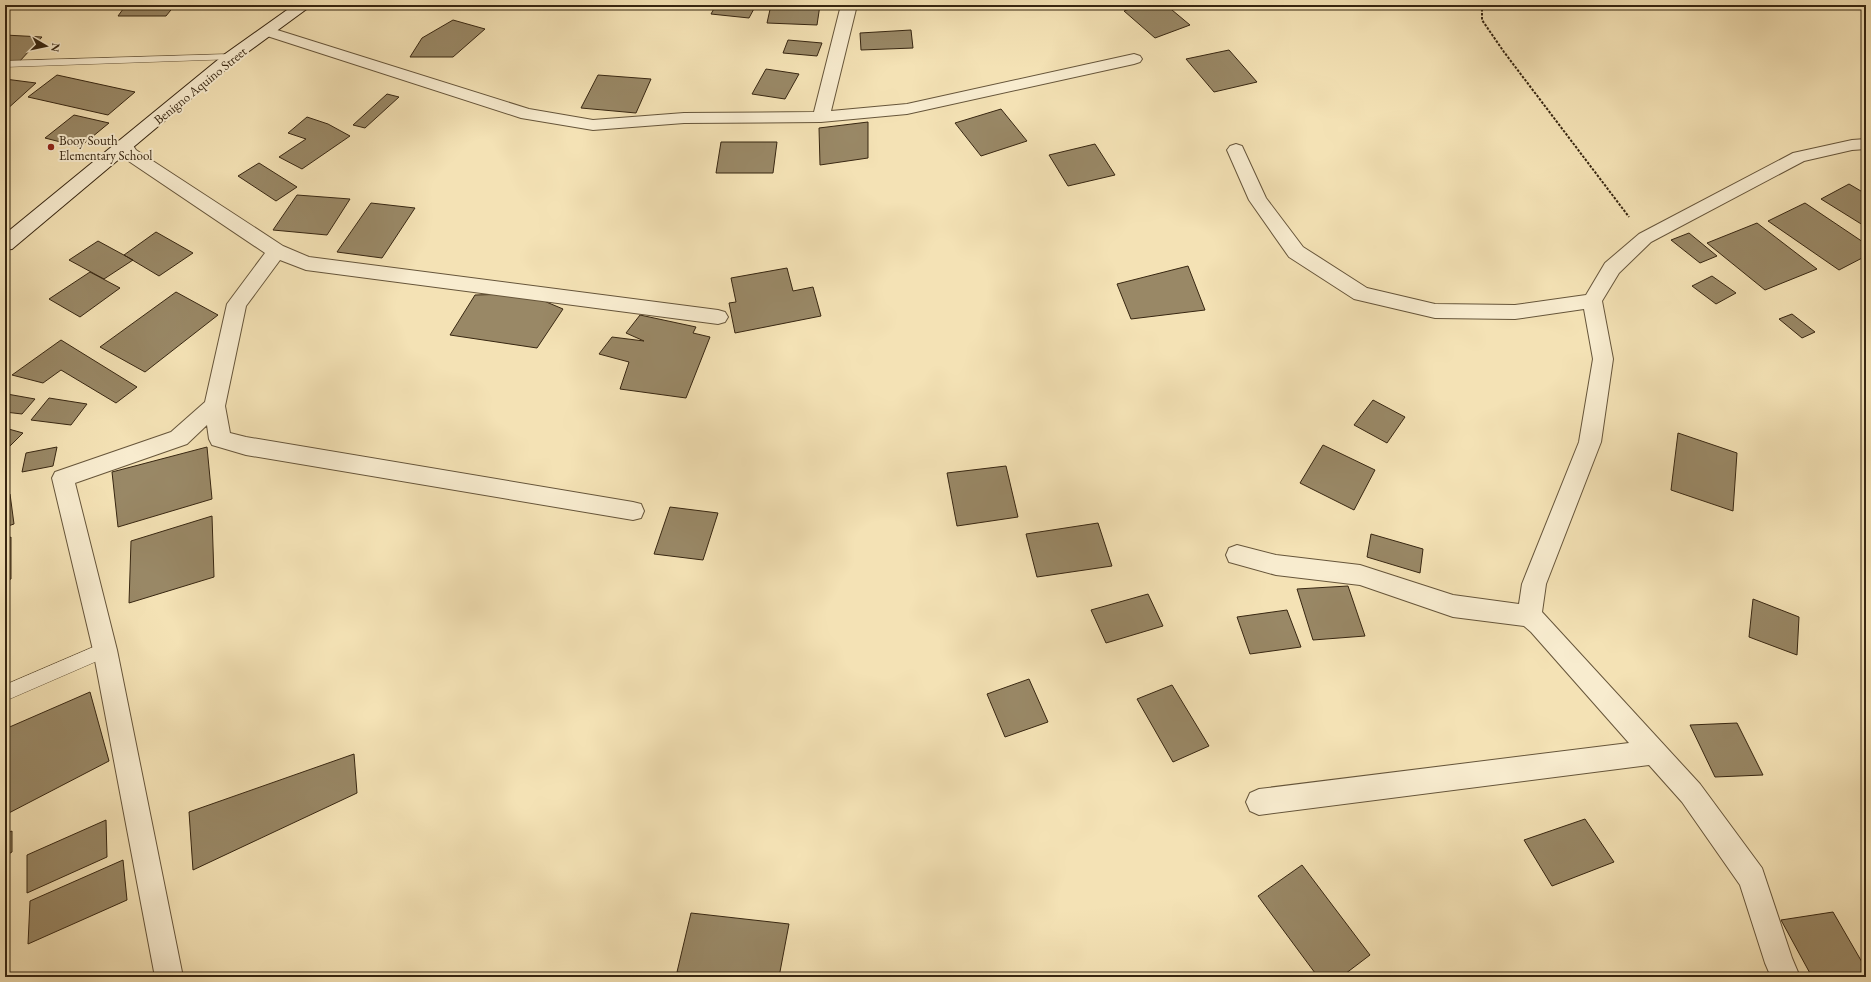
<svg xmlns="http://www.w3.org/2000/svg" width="1871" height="982" font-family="'EB Garamond',serif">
	<rect width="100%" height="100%" fill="#f4e2b5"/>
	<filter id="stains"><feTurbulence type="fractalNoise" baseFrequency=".005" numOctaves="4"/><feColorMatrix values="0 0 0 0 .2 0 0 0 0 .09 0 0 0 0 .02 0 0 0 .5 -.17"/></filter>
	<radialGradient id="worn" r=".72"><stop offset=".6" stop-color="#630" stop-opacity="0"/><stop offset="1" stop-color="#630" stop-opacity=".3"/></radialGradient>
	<path fill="#986" stroke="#372611" d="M126 5H175L166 16H118Z
		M716 5H756L749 18 711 14Z
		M771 5H820L817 25 767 23Z
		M1141 5H1166L1190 25 1155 38 1124 11Z
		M453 20 485 29 453 57H410L422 38Z
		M911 30 913 48 861 50 860 33Z
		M5 35 42 37 19 62H5Z
		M788 40 822 43 817 56 783 53Z
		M1229 50 1257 82 1214 92 1186 59Z
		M766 69 799 74 785 99 752 94Z
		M57 75 135 92 108 115 28 97Z
		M598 75 651 79 636 113 581 108Z
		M5 79 36 83 5 111Z
		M387 94 399 97 365 128 353 125Z
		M1001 109 1027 141 981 156 955 123Z
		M74 115 109 123 80 147 45 138Z
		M307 117 328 124 350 136 302 169 279 157 306 139 288 133Z
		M868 122V158L820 165 819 128Z
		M721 142H777L773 173H716Z
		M1095 144 1115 175 1068 186 1049 155Z
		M259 163 297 187 276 201 238 176Z
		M1849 184 1866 194V227L1821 199Z
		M297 195 350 199 327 235 273 230Z
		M371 203 415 208 382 258 337 252Z
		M1805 203 1866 244V256L1839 270 1768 221Z
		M1757 223 1817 269 1765 290 1707 243Z
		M156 232 193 253 159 276 124 255Z
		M1689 233 1717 256 1700 263 1671 240Z
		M98 241 133 260 104 279 69 260Z
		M1188 266 1205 310 1131 319 1117 284Z
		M787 268 793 291 813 287 821 316 735 333 729 303 736 302 731 278Z
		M90 272 120 288 80 317 49 299Z
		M1712 276 1736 293 1716 304 1692 286Z
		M176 292 218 315 145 372 100 347Z
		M511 294 544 301 563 309 537 348 450 335 475 295Z
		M1792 314 1815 332 1802 338 1779 319Z
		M640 315 696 327 693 333 710 337 686 398 620 389 629 362 599 354 612 337 644 341 626 333Z
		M61 340 137 387 116 403 61 370 43 383 12 375Z
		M7 394 35 399 22 414 5 412V397Z
		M49 398 87 404 71 425 31 420Z
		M1373 400 1405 417 1387 443 1354 425Z
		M5 428 23 433 5 451Z
		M1678 433 1737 453 1733 511 1671 490Z
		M1323 445 1375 470 1354 510 1300 483Z
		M57 447 53 466 22 472 26 453Z
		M207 447 212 499 118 527 112 472Z
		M1006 466 1018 517 957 526 947 473Z
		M10 494 14 524 5 527V496Z
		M670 507 718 513 703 560 654 554Z
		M212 516 214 577 129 603 131 541Z
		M1098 523 1112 566 1037 577 1026 534Z
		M1371 534 1423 549 1420 573 1367 557Z
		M11 537V579L5 581V540Z
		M1348 586 1365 636 1313 640 1297 589Z
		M1148 594 1163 626 1106 643 1091 610Z
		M1753 599 1799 617 1797 655 1749 637Z
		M1287 610 1301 647 1250 654 1237 617Z
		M1029 679 1048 722 1005 737 987 694Z
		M1172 685 1209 746 1173 762 1137 699Z
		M90 692 109 761 5 815V729Z
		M1737 723 1763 775 1715 777 1690 725Z
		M354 754 357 793 193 870 189 812Z
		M1585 819 1614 862 1552 886 1524 840Z
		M106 820 107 857 27 893V855Z
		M12 831V852L5 856V834Z
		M123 860 127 900 28 944 30 901Z
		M1302 865 1370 955 1341 977H1318L1258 896Z
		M1833 912 1866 969V977H1812L1781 920Z
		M691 913 789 924 779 977H718L677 972Z"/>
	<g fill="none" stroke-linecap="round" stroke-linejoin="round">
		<defs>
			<path id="service" d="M231 54 236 57 235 59 5 67V61Z
				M105 642 111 645 113 650 111 655 5 701V685Z"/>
			<path id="minor" d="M841 5H857L831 111 907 104 1134 54 1140 56 1142 59 1140 62 1134 64 907 114 821 122 684 123 593 130 521 118 264 35 261 32 264 29 269 27 274 29 529 109 593 120 684 113 814 112Z
				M1866 139V149L1852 150 1804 161 1651 242 1619 273 1602 301 1613 359 1601 442 1546 584 1542 612 1700 784 1762 868 1792 958 1800 977H1771L1765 963 1740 885 1682 802 1649 765 1259 815 1250 811 1246 802 1250 793 1259 789 1629 743 1531 632 1524 626 1453 617 1360 585 1276 575 1229 562 1226 555 1229 548 1237 545 1276 555 1360 565 1453 595 1519 604 1522 584 1579 442 1593 359 1584 309 1515 319 1435 318 1354 299 1289 257 1249 200 1227 150 1230 146 1236 144 1242 146 1266 198 1303 247 1367 288 1435 304 1515 305 1586 295 1605 263 1639 234 1793 153 1852 140Z
				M124 140 130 141 136 150 283 246 309 257 718 310 725 312 728 317 725 322 718 324 306 270 280 260 246 306 225 406 230 433 246 437 633 502 641 504 644 511 641 518 633 520 246 455 212 445 209 439 207 425 187 444 75 483 117 650 183 977H155L93 650 52 478 55 472 171 432 205 402 227 304 265 253 124 158 115 145 118 141Z"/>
			<path id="secondary" d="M294 5H312L237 60 12 249 5 250V234L225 54Z"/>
		</defs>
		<use href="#service" stroke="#66553a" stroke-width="1"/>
		<use href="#minor" stroke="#66553a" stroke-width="2"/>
		<use href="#secondary" stroke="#372611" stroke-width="2"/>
		<path stroke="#372611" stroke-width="2" stroke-dasharray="2.5 1.5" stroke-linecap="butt" d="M1482 5V20L1504 52 1629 217"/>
		<use href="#service" fill="#f8eccf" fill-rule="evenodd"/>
		<use href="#minor" fill="#f8eccf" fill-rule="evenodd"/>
		<use href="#secondary" fill="#f8eccf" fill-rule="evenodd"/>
	</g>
	<circle fill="#8f2418" stroke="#f8eccf" stroke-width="1.5" cx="51" cy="147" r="4"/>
	<g text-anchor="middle" stroke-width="4" stroke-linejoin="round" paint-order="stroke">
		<g font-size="13" fill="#372611" stroke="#f8eccf">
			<text transform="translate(200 85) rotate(-39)" y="5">Benigno Aquino Street</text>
		</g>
		<g font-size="13" fill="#372611" stroke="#f8eccf" text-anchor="start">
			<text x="59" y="145">Booy South<tspan x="59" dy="15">Elementary School</tspan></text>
		</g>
	</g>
	<rect width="1871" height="982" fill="none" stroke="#f4e2b5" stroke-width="20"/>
	<rect x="6" y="6" width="1859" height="970" fill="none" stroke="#372611" stroke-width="2"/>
	<rect x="10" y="10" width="1851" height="962" fill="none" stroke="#372611"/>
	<g transform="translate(46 46) rotate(99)" stroke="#f8eccf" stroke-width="3" paint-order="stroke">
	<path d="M0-3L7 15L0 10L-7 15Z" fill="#372611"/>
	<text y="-6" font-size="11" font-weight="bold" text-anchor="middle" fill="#372611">N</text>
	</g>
	<rect width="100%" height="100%" filter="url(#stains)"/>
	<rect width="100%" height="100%" fill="url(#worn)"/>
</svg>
